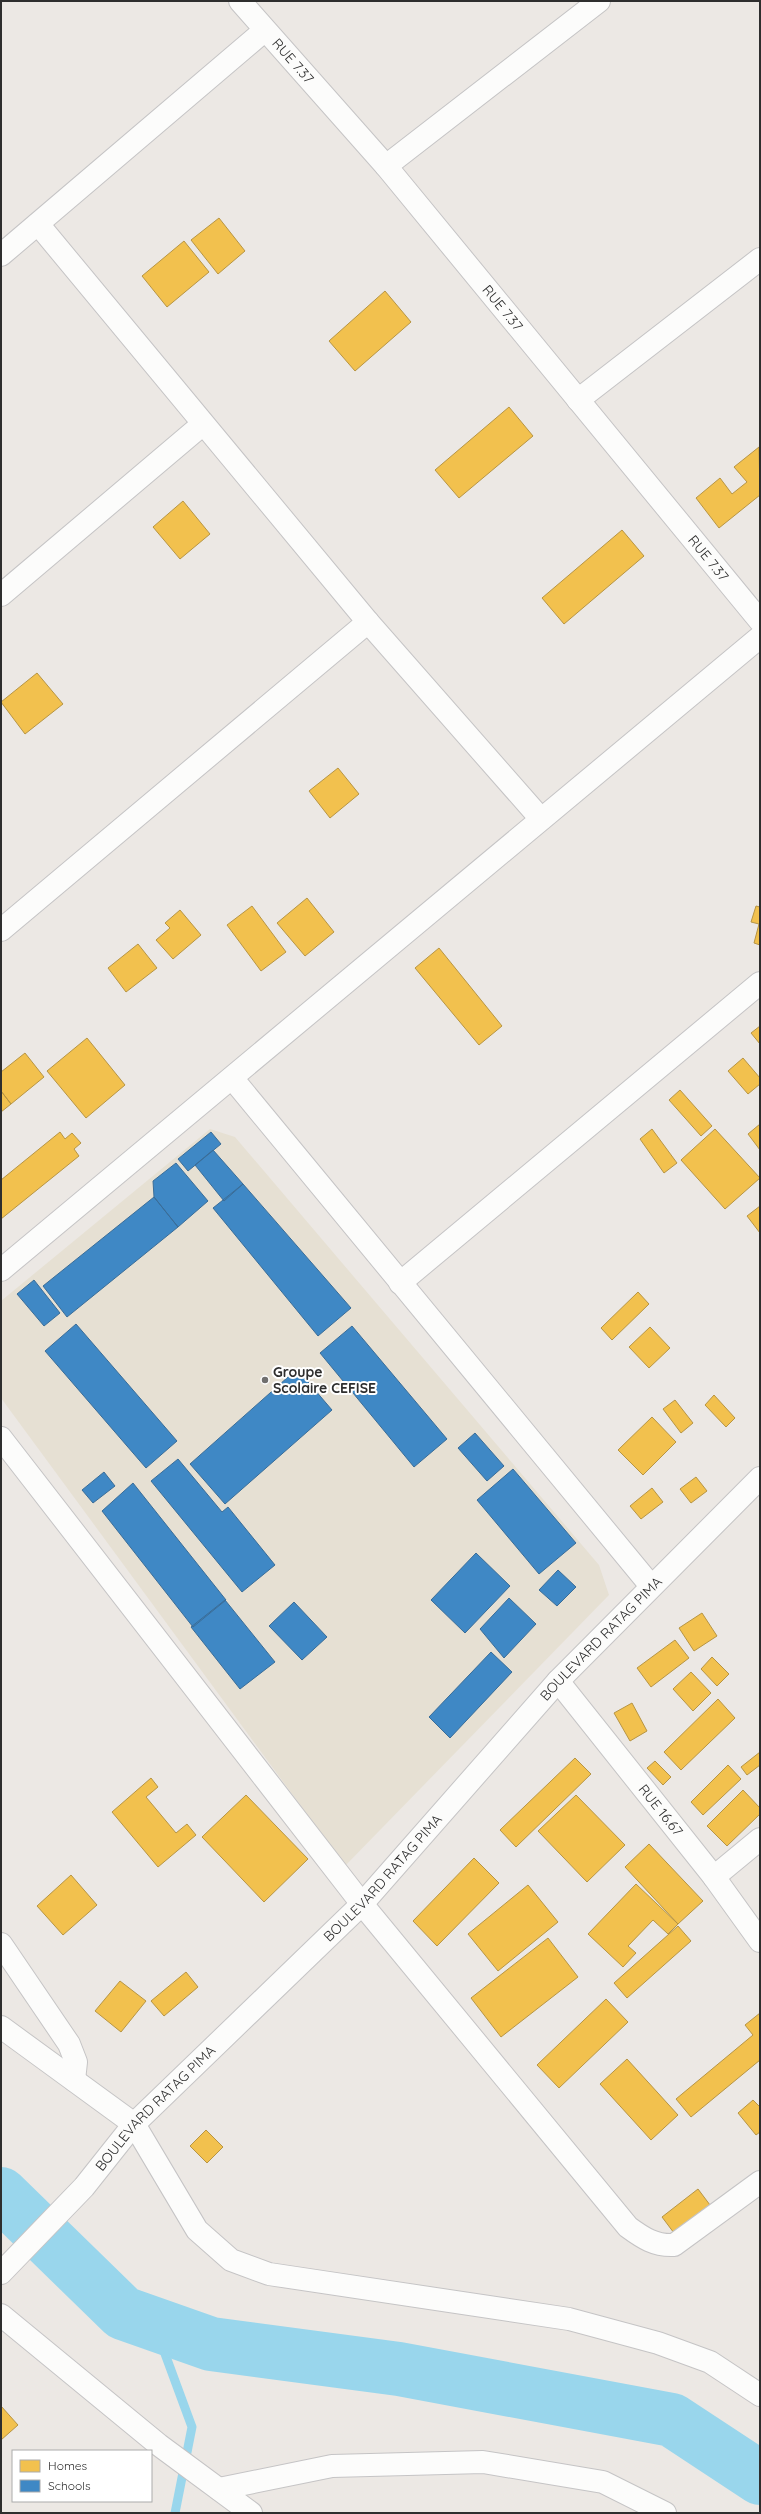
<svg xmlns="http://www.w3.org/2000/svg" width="761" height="2514" font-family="Quicksand,sans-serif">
	<rect width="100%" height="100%" fill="#ece8e4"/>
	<path fill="#e6e0d3" d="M210 1129 235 1137 599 1565 609 1595 345 1866 1 1398V1301Z"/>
	<path fill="#f2c14e" stroke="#b79544" d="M219 218 245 251 218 274 191 240Z
		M184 241 209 272 167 307 142 276Z
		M385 291 411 322 355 371 329 341Z
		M509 407 533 436 459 498 435 470Z
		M759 447 760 495 719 528 696 498 720 478 732 494 747 482 734 467Z
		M183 501 210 534 180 559 153 527Z
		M622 530 644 556 564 624 542 598Z
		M37 673 63 704 25 734 1 702Z
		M338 768 359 794 330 818 309 791Z
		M307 898 334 932 305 956 277 923Z
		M252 906 286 952 261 971 227 925Z
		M756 906 760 907V945L754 943 759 924 751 922Z
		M180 910 201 935 173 959 156 940 170 928 165 923Z
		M138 944 157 968 126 992 108 968Z
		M439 948 502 1026 479 1045 415 968Z
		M760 1026V1044L751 1033Z
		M87 1038 125 1085 86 1118 47 1071Z
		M25 1053 44 1077 11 1104 1 1091V1072Z
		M743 1058 760 1078V1084L748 1094 728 1071Z
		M680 1090 712 1126 701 1136 669 1100Z
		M1 1091 11 1104 1 1112Z
		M760 1124V1150L748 1134Z
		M652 1129 677 1163 664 1173 640 1139Z
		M715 1129 760 1178 725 1209 681 1160Z
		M60 1132 65 1139 72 1133 81 1143 74 1149 79 1156 1 1219V1180Z
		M760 1206V1233L747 1216Z
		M638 1292 649 1304 612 1340 601 1328Z
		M650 1327 670 1348 649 1368 629 1347Z
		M714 1395 735 1418 726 1427 705 1405Z
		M675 1400 693 1423 681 1433 663 1409Z
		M652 1417 676 1442 643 1475 618 1450Z
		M696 1477 707 1491 691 1503 680 1489Z
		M652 1488 663 1502 641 1519 630 1506Z
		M702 1613 717 1636 694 1651 679 1628Z
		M675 1640 689 1658 651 1687 637 1668Z
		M712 1657 729 1674 717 1686 701 1669Z
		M691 1672 711 1693 693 1711 673 1689Z
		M718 1699 735 1718 681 1770 664 1752Z
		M632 1703 647 1731 630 1741 614 1713Z
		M760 1752V1765L747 1775 741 1767Z
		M575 1758 591 1774 516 1847 500 1830Z
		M655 1761 671 1777 663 1785 647 1768Z
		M728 1765 741 1779 703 1815 691 1802Z
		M151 1778 158 1787 146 1797 176 1833 187 1824 196 1835 158 1867 112 1812Z
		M743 1790 760 1808V1814L727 1846 707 1826Z
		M246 1795 308 1859 264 1902 202 1837Z
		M576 1795 625 1845 587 1882 538 1831Z
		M649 1844 703 1901 678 1924 625 1867Z
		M474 1858 499 1883 437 1946 413 1921Z
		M71 1875 97 1905 63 1935 37 1906Z
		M636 1884 678 1924 668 1934 653 1920 628 1946 636 1953 623 1967 588 1934Z
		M528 1885 558 1922 498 1971 468 1934Z
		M678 1926 691 1941 627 1998 614 1983Z
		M548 1938 578 1977 501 2037 471 1998Z
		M186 1972 198 1987 164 2016 151 2001Z
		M120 1981 146 2001 121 2032 95 2011Z
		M606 1999 628 2022 559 2088 537 2065Z
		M760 2013V2060L691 2117 676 2099 753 2035 745 2025Z
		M627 2059 678 2115 651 2140 600 2084Z
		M753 2100 760 2107V2132L756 2135 738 2113Z
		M206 2130 223 2147 207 2163 190 2146Z
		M698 2189 710 2205 674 2233 662 2217Z
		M1 2406 18 2425 1 2440Z"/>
	<path fill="#3f88c5" stroke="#3a6d98" d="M211 1132 221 1144 188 1171 178 1159Z
		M213 1150 243 1184 224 1201 195 1165Z
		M176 1163 208 1201 178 1227 154 1197 153 1181Z
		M243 1184 351 1308 318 1336 213 1208Z
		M154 1197 178 1227 67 1317 43 1286Z
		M34 1280 60 1313 44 1326 17 1294Z
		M76 1324 177 1441 146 1468 45 1351Z
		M352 1326 447 1439 414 1467 320 1353Z
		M297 1369 332 1410 225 1504 190 1464Z
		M475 1433 504 1466 487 1481 458 1448Z
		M178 1459 222 1512 228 1507 275 1565 242 1592 151 1481Z
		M513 1469 576 1543 539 1574 477 1500Z
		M104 1472 115 1486 93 1503 82 1490Z
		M133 1483 226 1600 193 1627 102 1511Z
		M476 1553 510 1586 465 1633 431 1600Z
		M558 1570 576 1587 557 1606 539 1590Z
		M509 1598 536 1624 504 1658 480 1629Z
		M225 1600 275 1662 240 1689 191 1627Z
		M294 1602 327 1637 302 1660 269 1626Z
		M491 1652 512 1672 450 1738 429 1717Z"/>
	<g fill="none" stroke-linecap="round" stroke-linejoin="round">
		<path stroke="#99d6ec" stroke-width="9" d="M154 2324 192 2427 175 2513"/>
		<path stroke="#99d6ec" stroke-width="54" d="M1 2194 123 2313 211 2344 399 2369 672 2420 760 2478"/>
		<defs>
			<g id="minor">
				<path id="s1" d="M240 1 386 166 760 621"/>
				<path d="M386 166 599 1"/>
				<path d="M38 224 368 622 541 819"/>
				<path d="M1 255 264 31"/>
				<path d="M578 400 760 259"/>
				<path d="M1 595 203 424"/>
				<path d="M1 930 368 622"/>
				<path d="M232 1078 651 1586"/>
				<path d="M1 1270 760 637"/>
				<path d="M400 1283 760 983"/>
				<path d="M1 1438 362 1904 628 2227C643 2238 655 2246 674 2245L760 2182"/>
				<path id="s2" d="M558 1681 714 1877 760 1941"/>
				<path d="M714 1877 760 1839"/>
				<path d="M1 1944 69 2044 76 2062 74 2080"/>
				<path d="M1 2027 134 2124 197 2230 231 2260 269 2274 569 2319 658 2343 710 2362 760 2395"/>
				<path id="s3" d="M1 2273 84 2187 134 2124 362 1904 558 1681 760 1478"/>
				<path d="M1 2315 159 2445 251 2513"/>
				<path d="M219 2489 332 2466 483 2462 603 2482 665 2513"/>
			</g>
		</defs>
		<use href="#minor" stroke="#c5c4c5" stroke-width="24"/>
		<use href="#minor" stroke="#fcfcfb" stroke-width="22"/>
	</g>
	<circle fill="#706f6e" stroke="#fff" stroke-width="1.5" cx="265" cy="1380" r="4"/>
	<g text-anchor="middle" stroke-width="4" stroke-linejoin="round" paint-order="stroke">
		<g font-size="14" fill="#2e2e2e" stroke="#fff">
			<text dy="5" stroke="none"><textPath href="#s1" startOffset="80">RUE 7.37</textPath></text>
			<text dy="5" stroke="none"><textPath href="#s1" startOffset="404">RUE 7.37</textPath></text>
			<text dy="5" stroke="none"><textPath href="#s1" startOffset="728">RUE 7.37</textPath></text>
			<text dy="5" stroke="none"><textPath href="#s3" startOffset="874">BOULEVARD RATAG PIMA</textPath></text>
			<text dy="5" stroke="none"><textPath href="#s2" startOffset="165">RUE 16.67</textPath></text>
			<text dy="5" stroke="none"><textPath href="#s3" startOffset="550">BOULEVARD RATAG PIMA</textPath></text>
			<text dy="5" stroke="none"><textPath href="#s3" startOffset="226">BOULEVARD RATAG PIMA</textPath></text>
		</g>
		<g font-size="14" font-weight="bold" fill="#2e2e2e" stroke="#fff" text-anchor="start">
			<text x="273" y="1377">Groupe<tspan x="273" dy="16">Scolaire CEFISE</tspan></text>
		</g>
	</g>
	<rect width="761" height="2514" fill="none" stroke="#2e2e2e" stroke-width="4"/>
	<rect x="12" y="2450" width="140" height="52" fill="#ffffff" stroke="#ababab"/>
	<rect x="20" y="2460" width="20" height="12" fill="#f2c14e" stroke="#ababab"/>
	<text x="48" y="2470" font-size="12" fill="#2e2e2e">Homes</text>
	<rect x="20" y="2480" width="20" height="12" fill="#3f88c5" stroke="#ababab"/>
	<text x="48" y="2490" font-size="12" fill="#2e2e2e">Schools</text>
</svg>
